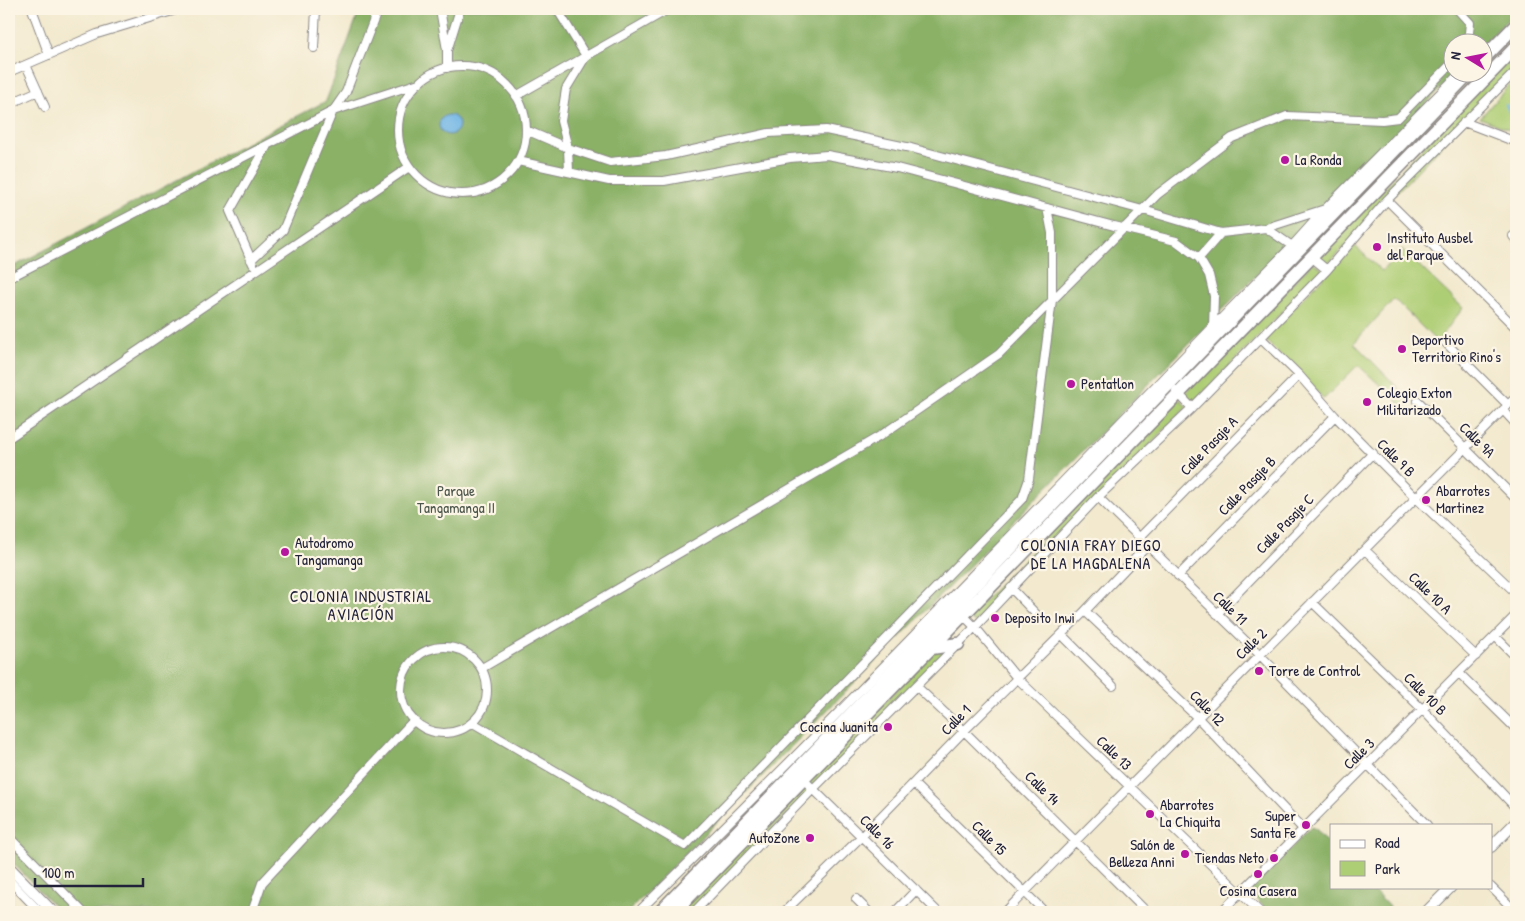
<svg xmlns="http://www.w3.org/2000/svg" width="1525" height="921" font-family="'Patrick Hand',sans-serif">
	<rect width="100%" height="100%" fill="#fcf5e5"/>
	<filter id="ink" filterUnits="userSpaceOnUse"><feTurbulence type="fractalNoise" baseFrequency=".02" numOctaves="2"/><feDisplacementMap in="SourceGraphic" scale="10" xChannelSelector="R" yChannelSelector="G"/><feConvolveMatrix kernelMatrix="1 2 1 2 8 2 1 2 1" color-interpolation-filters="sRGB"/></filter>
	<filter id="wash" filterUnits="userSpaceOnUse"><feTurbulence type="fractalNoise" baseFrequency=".0096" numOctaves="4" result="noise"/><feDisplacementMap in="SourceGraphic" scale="20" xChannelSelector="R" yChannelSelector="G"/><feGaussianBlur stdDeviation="1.12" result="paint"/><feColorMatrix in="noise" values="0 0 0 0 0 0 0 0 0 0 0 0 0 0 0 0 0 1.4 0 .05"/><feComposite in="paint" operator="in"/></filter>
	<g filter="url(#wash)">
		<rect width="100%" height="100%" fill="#f2e9ce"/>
		<path fill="#aece75" stroke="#687858" d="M1516 47V68L1327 265 1319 259Z
			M1516 77V132L1480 118Z
			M1355 246 1382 271 1402 249 1463 308 1437 342 1394 299 1354 343 1410 400 1405 408 1358 365 1324 399 1263 338Z
			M1313 262 1323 270 1190 406 1183 395Z
			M1180 399 1187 407 1022 575 1016 568Z
			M1012 571 1019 578 974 623 969 617Z
			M950 648 691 912H680L936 650Z"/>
		<path fill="#8ab166" stroke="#566a50" d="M360 9H1516V11L1483 45 1482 42H1452V72L1456 73 628 912H60L9 859V269L326 101Z
			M1311 827 1316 829 1331 846V887H1370L1394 912H1269L1249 892Z"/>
		<path fill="#70b5e6" stroke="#496c90" d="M439 125a10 10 0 1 1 20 0a10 10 0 1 1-20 0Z"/>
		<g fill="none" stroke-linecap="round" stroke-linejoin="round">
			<path stroke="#70b5e6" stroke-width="2" d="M1506 105 1511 116 1516 117"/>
		</g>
	</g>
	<g filter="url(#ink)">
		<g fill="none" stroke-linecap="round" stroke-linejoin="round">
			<defs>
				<path id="minor" d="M32 9 49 55
					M440 9 447 50V68
					M557 9 586 56 566 89 561 121 568 148 569 172
					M1457 9 1470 23 1468 42
					M314 48 316 9
					M448 48 460 9
					M26 65 45 107
					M398 130a64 64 0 1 1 128 0a64 64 0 1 1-128 0Z
					M9 72 97 34 179 9
					M516 96 669 9
					M9 104 38 91
					M1464 122 1516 142
					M526 130 568 148 610 162 666 156 769 133 826 130 911 148 1150 212 1221 233 1266 228 1325 209
					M518 161 609 181H664L790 158 827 155 897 168 1114 226 1176 241 1199 258 1209 275 1214 296 1213 328
					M1387 200 1516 328
					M1266 228 1295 248
					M1513 236 1516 240
					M1310 256 1327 270
					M1199 258 1221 233
					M251 260 283 230 333 111 419 83
					M253 264 230 211 267 146
					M9 278 333 111 346 92 378 9
					M1261 338 1299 375 1335 416 1415 497 1516 593
					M1445 342 1508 405
					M1176 391 1192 408
					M1418 401 1516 499
					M1503 410 1516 424
					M9 438 409 167
					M1098 497 1260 655 1427 825
					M1140 537 1299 375
					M1365 550 1476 656
					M1178 576 1335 416
					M1011 588 1036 614
					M1312 602 1422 709 1516 808
					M1085 611 1197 717 1303 829
					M961 613 975 627 1017 678 1260 912
					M1217 614 1373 453
					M1062 635 1113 686
					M1495 636 1516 657
					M401 690a43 43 0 1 1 86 0a43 43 0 1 1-86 0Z
					M482 668 880 436 999 354 1158 194 1232 138 1287 116 1382 120 1398 118 1452 63
					M1459 673 1516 729
					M916 686 964 731 1147 912
					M473 723 685 846 1022 499 1029 479 1052 300V233L1047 208
					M801 777 938 912
					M914 784 1045 912
					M9 837 83 912
					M9 880 40 912
					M1491 887 1516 912
					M856 899 869 912
					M252 912 262 883 413 721
					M638 912C861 695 1074 468 1292 246L1326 208 1461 72
					M694 912 814 788 975 627 1098 497 1192 408 1327 270 1387 200 1516 71
					M784 912 862 836 964 731 1085 611 1147 546
					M895 912 916 890
					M1005 912 1516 397
					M1221 912 1516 615"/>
				<path id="tertiary" d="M1491 847 1516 822
					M9 867 53 912
					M1426 912 1451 887"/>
				<path id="primary" d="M1482 60 1516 25
					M932 648 958 644
					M660 912 1470 72
					M674 912 1516 47"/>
			</defs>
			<use href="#minor" stroke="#8a8684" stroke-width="10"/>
			<use href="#tertiary" stroke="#8a8684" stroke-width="12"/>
			<use href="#primary" stroke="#8a8684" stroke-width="15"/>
			<use href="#minor" stroke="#fff" stroke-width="8"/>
			<use href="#tertiary" stroke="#fff" stroke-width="10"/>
			<use href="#primary" stroke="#fff" stroke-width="12"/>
		</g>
	</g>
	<g fill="#b5179e" stroke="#fcf5e5" stroke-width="2">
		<circle cx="1285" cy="160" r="5"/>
		<circle cx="1377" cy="247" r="5"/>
		<circle cx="1402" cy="349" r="5"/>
		<circle cx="1071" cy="384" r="5"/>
		<circle cx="1367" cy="402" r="5"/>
		<circle cx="1426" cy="500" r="5"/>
		<circle cx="285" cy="552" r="5"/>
		<circle cx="995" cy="618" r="5"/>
		<circle cx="1259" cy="671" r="5"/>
		<circle cx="888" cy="727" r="5"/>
		<circle cx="1150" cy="814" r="5"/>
		<circle cx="1306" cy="825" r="5"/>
		<circle cx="810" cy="838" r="5"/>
		<circle cx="1185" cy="854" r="5"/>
		<circle cx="1274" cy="858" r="5"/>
		<circle cx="1258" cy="874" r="5"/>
	</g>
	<g text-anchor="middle" stroke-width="4.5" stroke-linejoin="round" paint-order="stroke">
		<g font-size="15" fill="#22223b" stroke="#fcf5e5" text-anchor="start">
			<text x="1295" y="165">La Ronda</text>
			<text x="1387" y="243">Instituto Ausbel<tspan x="1387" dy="17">del Parque</tspan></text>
			<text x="1412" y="345">Deportivo<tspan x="1412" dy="17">Territorio Rino's</tspan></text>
			<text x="1081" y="389">Pentatlon</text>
			<text x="1377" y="398">Colegio Exton<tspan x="1377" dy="17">Militarizado</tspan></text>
			<text x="1436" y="496">Abarrotes<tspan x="1436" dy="17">Martinez</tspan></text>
			<text x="295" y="548">Autodromo<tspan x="295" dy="17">Tangamanga</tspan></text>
			<text x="1005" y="623">Deposito Inwi</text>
			<text x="1269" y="676">Torre de Control</text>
			<text x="878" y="732" text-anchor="end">Cocina Juanita</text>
			<text x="1160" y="810">Abarrotes<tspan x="1160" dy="17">La Chiquita</tspan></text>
			<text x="1296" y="821" text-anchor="end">Super<tspan x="1296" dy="17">Santa Fe</tspan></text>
			<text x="800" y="843" text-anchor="end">AutoZone</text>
			<text x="1175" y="850" text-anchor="end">Salón de<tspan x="1175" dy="17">Belleza Anni</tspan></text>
			<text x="1264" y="863" text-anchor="end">Tiendas Neto</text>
			<text x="1258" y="896" text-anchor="middle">Cosina Casera</text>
		</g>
		<g font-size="15" fill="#22223b" stroke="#fcf5e5">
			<text transform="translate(1477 440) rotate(45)" y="5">Calle 9A</text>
			<text transform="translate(1209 446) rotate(-46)" y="5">Calle Pasaje A</text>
			<text transform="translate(1396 458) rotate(45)" y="5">Calle 9 B</text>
			<text transform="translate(1247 486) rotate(-46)" y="5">Calle Pasaje B</text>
			<text transform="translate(1285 524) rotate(-46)" y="5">Calle Pasaje C</text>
			<text transform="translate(1430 593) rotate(44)" y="5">Calle 10 A</text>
			<text transform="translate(1230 608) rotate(44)" y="5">Calle 11</text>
			<text transform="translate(1251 644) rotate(-45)" y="5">Calle 2</text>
			<text transform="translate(1425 694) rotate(45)" y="5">Calle 10 B</text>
			<text transform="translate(1207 708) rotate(46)" y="5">Calle 12</text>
			<text transform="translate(956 720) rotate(-46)" y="5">Calle 1</text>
			<text transform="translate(1114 753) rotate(44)" y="5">Calle 13</text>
			<text transform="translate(1359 754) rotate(-45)" y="5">Calle 3</text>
			<text transform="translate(1042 788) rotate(44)" y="5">Calle 14</text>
			<text transform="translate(877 832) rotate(45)" y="5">Calle 16</text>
			<text transform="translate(989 838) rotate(45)" y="5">Calle 15</text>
		</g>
		<g font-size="15" fill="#4c564c" stroke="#fcf5e5">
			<text x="456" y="496">Parque<tspan x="456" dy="17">Tangamanga II</tspan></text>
		</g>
		<g font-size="16" letter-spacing="1" fill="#22223b" stroke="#fcf5e5">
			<text x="1091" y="551">COLONIA FRAY DIEGO<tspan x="1091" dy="18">DE LA MAGDALENA</tspan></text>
			<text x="361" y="602">COLONIA INDUSTRIAL<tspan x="361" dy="18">AVIACIÓN</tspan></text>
		</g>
	</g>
	<rect width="1525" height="921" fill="none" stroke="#fcf5e5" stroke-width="30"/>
	<rect x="1330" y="824" width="162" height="65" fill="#fcf5e5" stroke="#a5a1a1"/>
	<rect x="1340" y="840" width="25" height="8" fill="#ffffff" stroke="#a5a1a1"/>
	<text x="1375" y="848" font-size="15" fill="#22223b">Road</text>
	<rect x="1340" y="861" width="25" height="15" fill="#aece75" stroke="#a5a1a1"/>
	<text x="1375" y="874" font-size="15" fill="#22223b">Park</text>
	<g transform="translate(1468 58) rotate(280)"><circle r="24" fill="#fcf5e5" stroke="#a5a1a1"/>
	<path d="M0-4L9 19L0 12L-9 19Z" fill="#b5179e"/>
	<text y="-8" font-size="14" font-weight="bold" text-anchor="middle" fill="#22223b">N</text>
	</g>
	<path d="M35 878v8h108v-8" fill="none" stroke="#22223b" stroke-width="2.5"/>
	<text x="42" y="878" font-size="15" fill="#22223b" stroke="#fcf5e5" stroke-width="4" paint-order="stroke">100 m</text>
</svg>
